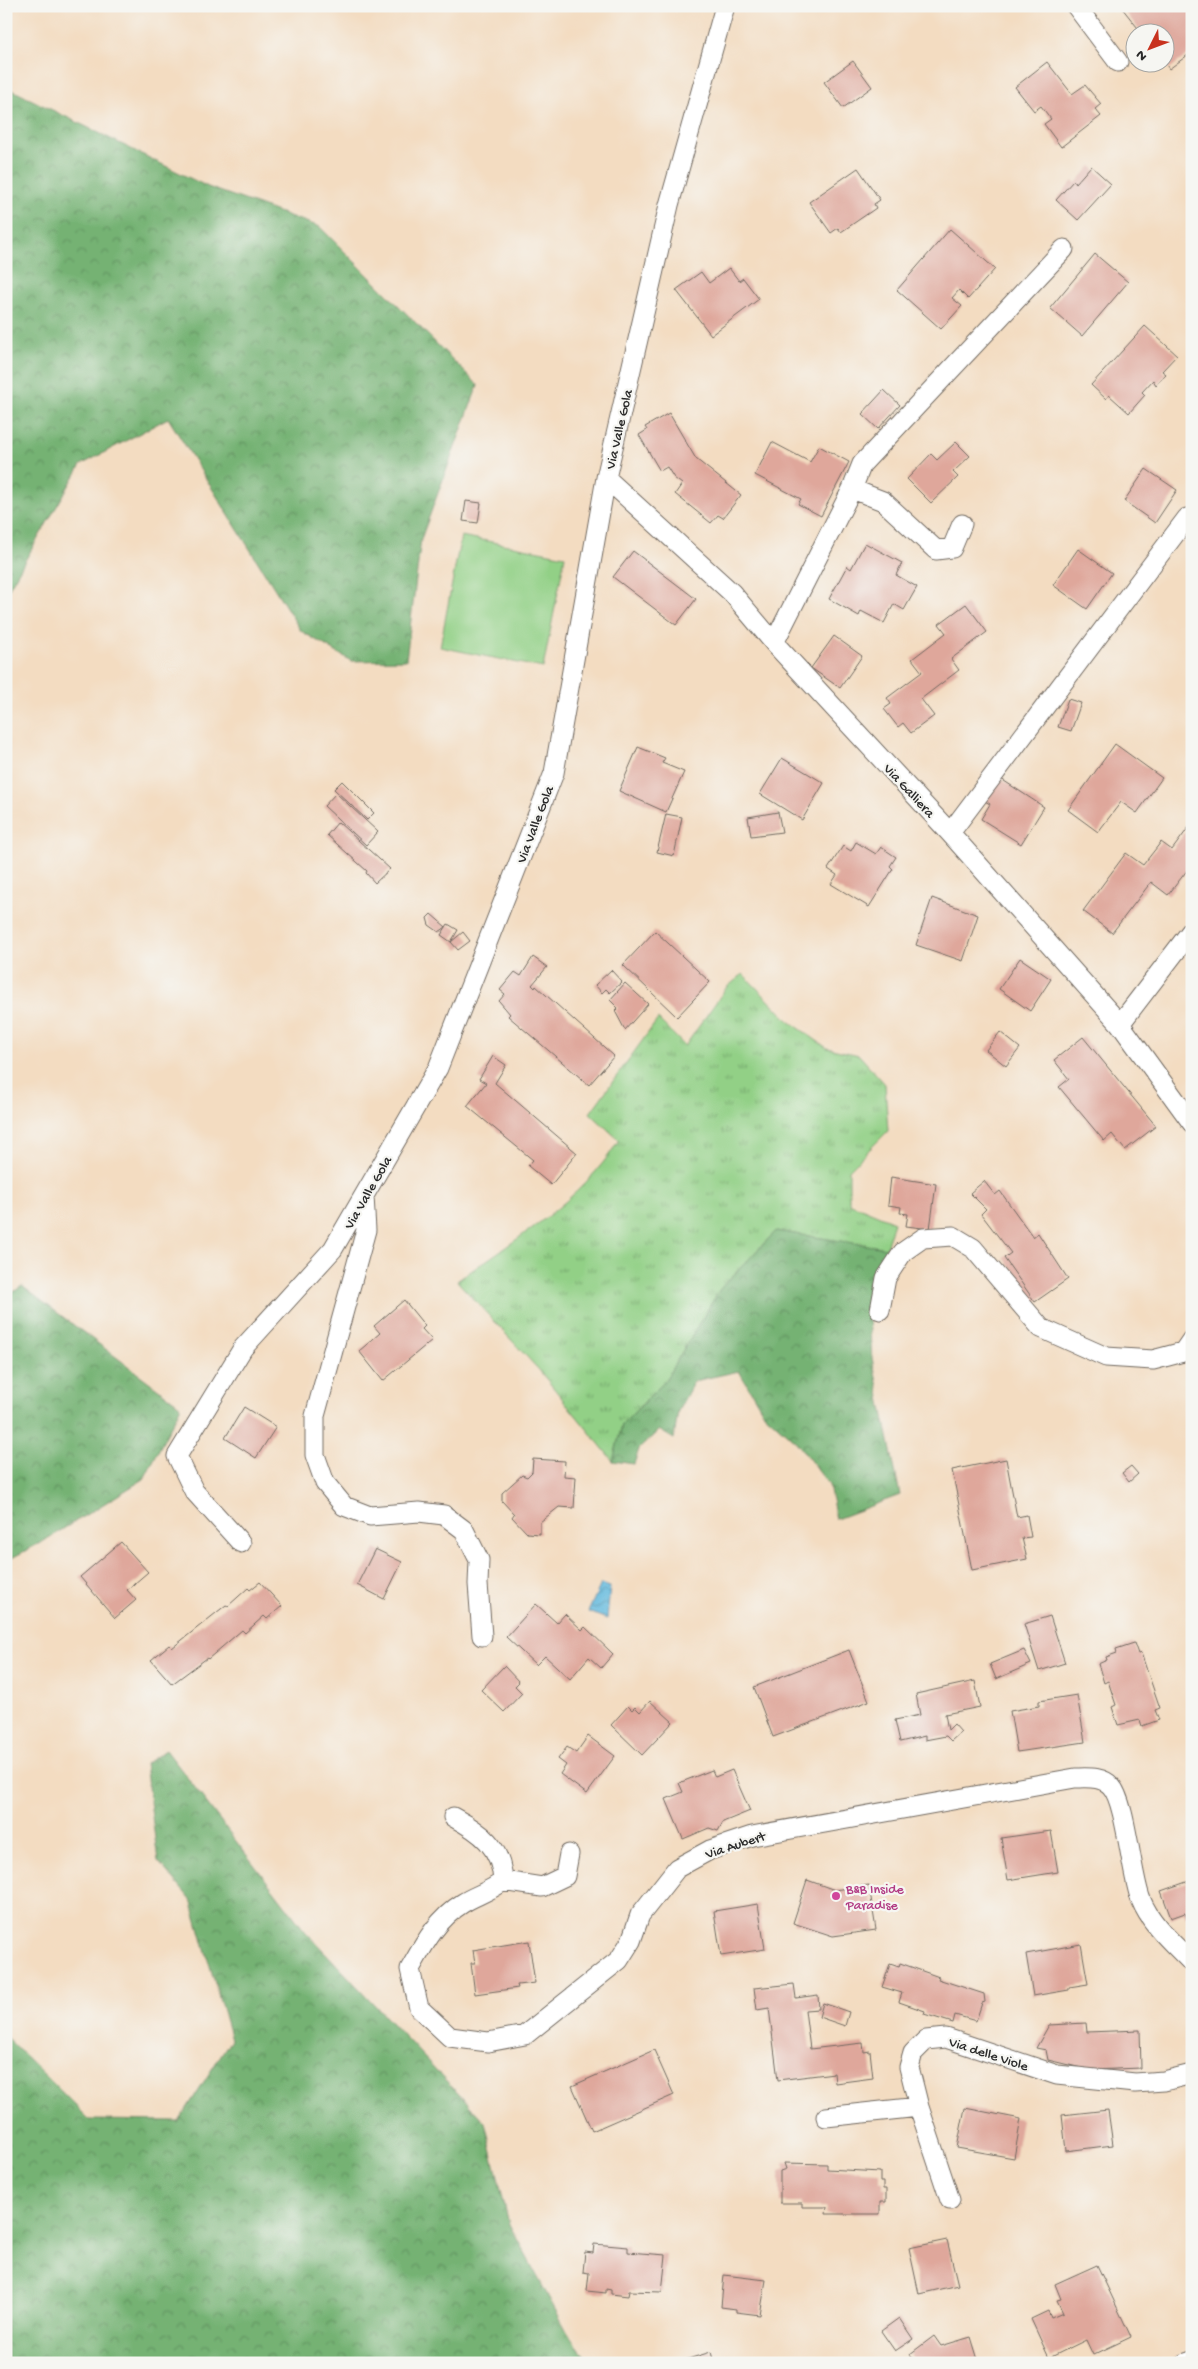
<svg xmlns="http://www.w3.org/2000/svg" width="1198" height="2369" font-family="'Gochi Hand',sans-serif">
	<defs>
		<pattern id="grass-tufts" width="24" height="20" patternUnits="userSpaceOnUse" patternTransform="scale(1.25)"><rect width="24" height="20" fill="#92d086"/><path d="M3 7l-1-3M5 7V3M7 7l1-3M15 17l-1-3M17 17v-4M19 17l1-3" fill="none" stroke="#77a96e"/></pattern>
		<pattern id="forest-crowns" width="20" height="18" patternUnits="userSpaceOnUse" patternTransform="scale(1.25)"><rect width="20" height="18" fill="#75b273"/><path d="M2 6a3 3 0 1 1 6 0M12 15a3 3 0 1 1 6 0" fill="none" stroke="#60915f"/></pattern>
		<pattern id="water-waves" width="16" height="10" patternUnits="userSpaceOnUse" patternTransform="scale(1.25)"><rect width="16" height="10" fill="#5fb8dd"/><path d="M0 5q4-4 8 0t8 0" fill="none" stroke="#4f96b3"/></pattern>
	</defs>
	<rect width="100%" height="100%" fill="#f6f6f2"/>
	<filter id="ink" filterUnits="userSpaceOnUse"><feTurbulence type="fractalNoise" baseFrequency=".02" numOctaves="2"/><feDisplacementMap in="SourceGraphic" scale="10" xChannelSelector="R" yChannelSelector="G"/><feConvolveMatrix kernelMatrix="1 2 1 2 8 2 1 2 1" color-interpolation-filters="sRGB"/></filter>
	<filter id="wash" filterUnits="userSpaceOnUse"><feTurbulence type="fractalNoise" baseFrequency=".0096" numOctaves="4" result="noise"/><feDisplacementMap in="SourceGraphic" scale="20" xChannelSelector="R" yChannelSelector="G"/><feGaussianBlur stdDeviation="1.12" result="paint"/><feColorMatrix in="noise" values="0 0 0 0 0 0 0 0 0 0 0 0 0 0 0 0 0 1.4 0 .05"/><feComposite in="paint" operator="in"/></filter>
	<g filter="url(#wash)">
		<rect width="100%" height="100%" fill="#f3dcc1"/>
		<path fill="url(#grass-tufts)" stroke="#5e7e58" d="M743 974 789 1021 827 1048 859 1055 885 1084 888 1131 849 1170V1203L894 1222 886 1248 776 1231 720 1289 664 1382 622 1425 613 1461 539 1370 457 1281C515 1239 581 1202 619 1140L590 1113 658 1019 685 1046 726 988Z"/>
		<path fill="url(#forest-crowns)" stroke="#506e4f" d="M6 87 208 187 320 227 478 385 421 539 406 660 351 661 301 631 168 418 81 465 6 593Z
			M776 1231 886 1248 868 1305 872 1358 900 1495 836 1519 829 1485 797 1443 763 1412 739 1371 694 1381 678 1411 674 1439 659 1430 639 1449 634 1464 613 1461 622 1425 664 1382 720 1289Z
			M22 1286 181 1406 144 1479 42 1542 6 1561V1297Z
			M166 1750 305 1931 485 2122 509 2224 570 2337 592 2363H6V2037L90 2120 179 2121 231 2039 191 1900 158 1861 145 1764Z"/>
		<path fill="#92d086" stroke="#5e7e58" d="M461 536 565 556 543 668 440 647Z"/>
		<path fill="url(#water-waves)" stroke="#457284" d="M601 1584 610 1587 607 1619 588 1612Z"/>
		<g id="blocks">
			<path fill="#dfa79b" d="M1124 6H1192V52L1169 69 1164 62 1166 32H1141L1122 8Z
				M853 61 872 87 843 108 824 82Z
				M1047 62 1072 94 1085 85 1101 104 1095 109 1101 116 1061 147 1044 124 1051 119 1041 106 1034 111 1015 87Z
				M1091 166 1111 184 1078 220 1056 200 1073 181 1076 183Z
				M858 168 880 200 874 204 876 208 841 232 838 228 831 233 809 202Z
				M950 229 995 269 968 299 959 290 952 298 962 306 941 329 897 290Z
				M1095 254 1128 282 1082 336 1050 308Z
				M729 268 739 281 743 278 759 299 711 335 676 290 701 272 709 283Z
				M1145 326 1177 355 1162 371 1166 374 1156 385 1153 380 1142 392 1145 395 1129 413 1109 395 1106 399 1091 385Z
				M884 390 900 405 878 429 862 414Z
				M669 413 696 459 741 495 723 518 718 515 711 523 675 494 682 484 674 478 667 467 660 471 639 435 647 430 645 427Z
				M772 442 810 462 819 446 849 462 821 516 798 504 801 499 755 475Z
				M956 442 970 456 953 472 958 477 931 503 907 479 931 454 937 460Z
				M1146 469 1177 490 1155 523 1124 501Z
				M466 501 481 503 478 523 463 521Z
				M865 543 902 563 896 575 917 587 904 610 894 604 884 623 861 611 859 616 829 599 847 566 851 569Z
				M1078 549 1112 573 1087 609 1053 585Z
				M633 551 696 599 676 625 613 577Z
				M966 604 987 632 951 659 959 670 921 699 934 716 911 733 903 723 898 727 884 709 891 704 887 698 922 672 912 659 946 633 939 624Z
				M834 636 862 656 840 688 811 668Z
				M1068 699 1081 703 1071 731 1058 727Z
				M1115 744 1162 778 1137 813 1121 802 1098 832 1068 810Z
				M638 747 665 758 662 763 684 772 666 812 619 791Z
				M782 758 824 783 802 820 760 794Z
				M998 777 1044 807 1021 844 981 819 990 804 983 800Z
				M342 781 374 813 367 820 334 789Z
				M336 793 378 832 366 845 324 806Z
				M778 812 782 832 751 836 748 817Z
				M666 814 682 817 674 856 657 852Z
				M338 822 390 869 375 883 366 873 367 871 327 835Z
				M1192 823V864L1168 895 1151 882 1112 933 1083 911 1126 853 1143 865 1161 842 1172 850Z
				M856 842 876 854 881 847 896 857 890 866 893 869 869 907 831 884 837 875 828 869 843 846 851 851Z
				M932 898 978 915 963 961 916 945Z
				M431 914 446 927 439 932 429 925 427 918Z
				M448 924 458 930 451 942 463 932 470 941 458 950 451 942 441 935Z
				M655 931 710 982 677 1017 623 965Z
				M533 957 547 967 532 985 535 988 536 986 614 1056 589 1085 508 1016 510 1014 499 1001 505 994 500 990 515 972 521 976Z
				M1020 958 1051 979 1030 1011 999 989Z
				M611 970 622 982 610 993 606 989 602 993 595 985Z
				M625 983 648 1004 625 1030 615 1011 618 1008 610 1000Z
				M1000 1032 1020 1048 1006 1066 986 1050Z
				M1083 1037 1156 1126 1125 1150 1112 1134 1104 1141 1059 1087 1069 1079 1054 1060Z
				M493 1056 506 1065 495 1083 577 1153 551 1185 528 1166 533 1160 467 1106 486 1083 479 1079Z
				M891 1177 936 1184 930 1229 906 1226 908 1214 900 1213 901 1207 888 1205Z
				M984 1181 995 1195 1000 1191 1033 1237 1038 1233 1068 1279 1035 1302 1004 1258 1011 1253 981 1214 986 1209 970 1193Z
				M404 1300 425 1326 422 1329 432 1340 383 1381 359 1351 380 1333 374 1326Z
				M244 1407 276 1427 256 1458 225 1438Z
				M533 1459 565 1461 564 1476 576 1477 574 1508 559 1507 540 1522V1534L527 1533 512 1517 514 1514 502 1501V1493L522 1475 527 1477 532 1472Z
				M1006 1459 1017 1517 1027 1515 1031 1537 1022 1538 1027 1559 972 1570 952 1470Z
				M1131 1466 1138 1474 1129 1482 1122 1473Z
				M121 1542 148 1572 127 1590 136 1600 115 1618 80 1577Z
				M375 1549 402 1562 384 1599 357 1585Z
				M260 1582 282 1606 267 1619 264 1616 245 1633 242 1630 208 1659 207 1658 172 1684 151 1660 169 1645 172 1648 226 1605 228 1606 248 1588 250 1590Z
				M536 1604 557 1623 565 1614 582 1630 585 1627 613 1654 601 1668 589 1657 570 1679 545 1656 536 1665 506 1637Z
				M1050 1616 1065 1663 1039 1671 1024 1624Z
				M1134 1643 1138 1654 1141 1653 1160 1708 1155 1710 1159 1720 1142 1726 1140 1720 1118 1725 1112 1707 1116 1705 1108 1681 1104 1683 1098 1664 1107 1660 1106 1657 1117 1653 1116 1649Z
				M849 1650 869 1701 773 1737 754 1687Z
				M1024 1650 1031 1664 996 1679 990 1664Z
				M504 1666 519 1682 515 1686 522 1693 504 1712 481 1690Z
				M975 1681 980 1707 945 1714 948 1730 954 1724 961 1732 951 1741 946 1736 925 1740V1736L900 1742 895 1720 920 1715 916 1694Z
				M1077 1695 1085 1742 1017 1752 1010 1711 1039 1706V1701Z
				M650 1701 673 1722 642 1755 611 1725 628 1706 632 1710 635 1707 640 1712Z
				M588 1736 615 1756 587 1794 560 1774 566 1765 558 1759 567 1747 576 1753Z
				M712 1770 715 1777 732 1770 750 1811 723 1822 718 1831 709 1828 683 1839 666 1799 683 1792 679 1783Z
				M1051 1831 1058 1872 1008 1880 1001 1838Z
				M807 1880 835 1890 869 1885 876 1930 833 1936 793 1923Z
				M1192 1880V1930L1185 1913 1171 1918 1161 1891Z
				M758 1904 765 1949 721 1956 714 1911Z
				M529 1941 535 1983 517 1985 518 1988 475 1994 471 1963H475L473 1950Z
				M1081 1944 1088 1984 1069 1987V1990L1033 1996 1026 1954Z
				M900 1963 939 1977 938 1979 984 1994 985 2002 982 2003 976 2021 955 2015 953 2023 924 2014 925 2011 899 2002 902 1993 882 1987 890 1964 899 1967Z
				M794 1984 796 1998 818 1995 819 2009 805 2010 810 2049 863 2043 864 2052 870 2051 873 2078 835 2083 834 2073 778 2080 769 2008 757 2010 754 1988Z
				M823 2003 849 2012 845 2026 819 2017Z
				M1086 2023 1087 2032 1140 2030 1141 2068 1090 2070 1048 2060 1046 2050 1036 2048 1049 2025Z
				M654 2050 674 2095 592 2131 572 2086Z
				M965 2108 1021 2119 1014 2158 957 2148Z
				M1108 2110 1113 2145 1066 2151 1062 2115Z
				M784 2163 827 2164V2169L880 2172V2182H883V2189H886V2202H880V2214H826L827 2207H802V2203H780V2171L786 2169Z
				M947 2240 958 2285 919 2294 909 2248Z
				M594 2244 628 2247V2252L666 2255 662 2292 629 2291 628 2296 611 2294V2290L606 2289V2293L587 2291 589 2273 583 2272 585 2252 593 2253Z
				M1097 2265 1131 2337 1093 2355 1086 2340 1049 2358 1031 2319 1048 2311 1051 2318 1063 2313 1057 2300 1061 2299 1055 2284Z
				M724 2275 766 2280 760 2315 736 2312V2309L721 2307Z
				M899 2318 913 2339 895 2351 881 2331Z
				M934 2336 941 2346 971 2337 979 2363H916L910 2354Z
				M711 2352 714 2363H678V2362Z"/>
		</g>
	</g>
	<g filter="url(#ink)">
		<use href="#blocks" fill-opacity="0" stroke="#716960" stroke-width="1"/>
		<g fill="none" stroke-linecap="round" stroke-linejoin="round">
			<defs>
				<path id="street" d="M1076 6 1118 62
					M606 478 732 593 774 643 950 833 1120 1024 1192 1123
					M852 489 883 501 936 550 952 548 962 524
					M774 643 852 489 862 464 1064 249
					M950 833 1187 518
					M1120 1024 1192 930
					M364 1196 366 1230 315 1416V1455L325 1483 344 1506 370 1516 419 1512 444 1515 464 1530 479 1560 478 1584 482 1636
					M880 1310 886 1278 903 1252 923 1238 953 1236 973 1248 1041 1328 1106 1357 1153 1360 1183 1352 1192 1339
					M241 1543 194 1491 177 1456 243 1348 333 1249 438 1068 554 773 606 478 669 205 725 6
					M453 1817C481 1832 501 1846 503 1881 491 1891 476 1895 463 1903 437 1919 424 1944 410 1969L419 2008 450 2037 488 2042 525 2035 619 1960 631 1941 640 1915 677 1868 710 1850 752 1836 1075 1778C1087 1778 1102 1776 1111 1786 1126 1802 1131 1875 1141 1900 1151 1925 1174 1944 1192 1963
					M503 1881 542 1887 565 1876 569 1854
					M826 2117 919 2107
					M950 2200 919 2107 909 2067 913 2053 926 2040 946 2038 1057 2075 1135 2083 1164 2081 1192 2074
					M1186 2363 1192 2361"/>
			</defs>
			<use href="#street" stroke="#716960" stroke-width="21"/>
			<use href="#street" stroke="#fff" stroke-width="19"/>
		</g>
	</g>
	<circle fill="#d1479c" stroke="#f6f6f2" stroke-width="2" cx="836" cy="1896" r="5"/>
	<g text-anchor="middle" stroke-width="4.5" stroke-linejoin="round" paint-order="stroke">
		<g font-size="14" fill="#2b2b2b" stroke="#f6f6f2">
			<text transform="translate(618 429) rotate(-77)" y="5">Via Valle Gola</text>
			<text transform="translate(910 790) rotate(47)" y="5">Via Galliera</text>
			<text transform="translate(534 824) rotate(-69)" y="5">Via Valle Gola</text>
			<text transform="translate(367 1192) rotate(-60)" y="5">Via Valle Gola</text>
			<text transform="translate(735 1844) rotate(-18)" y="5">Via Aubert</text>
			<text transform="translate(989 2053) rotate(18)" y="5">Via delle Viole</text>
		</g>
		<g font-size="14" fill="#b23c85" stroke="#f6f6f2" text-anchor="start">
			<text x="846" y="1893">B&amp;B Inside<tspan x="846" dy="16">Paradise</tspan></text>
		</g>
	</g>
	<rect width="1198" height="2369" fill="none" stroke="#f6f6f2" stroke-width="25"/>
	<g transform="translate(1150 48) rotate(228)"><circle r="24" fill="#f6f6f2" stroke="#a5a5a2"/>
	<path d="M0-4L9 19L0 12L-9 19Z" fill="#c8321e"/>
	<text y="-8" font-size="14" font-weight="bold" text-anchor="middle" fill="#2b2b2b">N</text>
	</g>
</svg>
